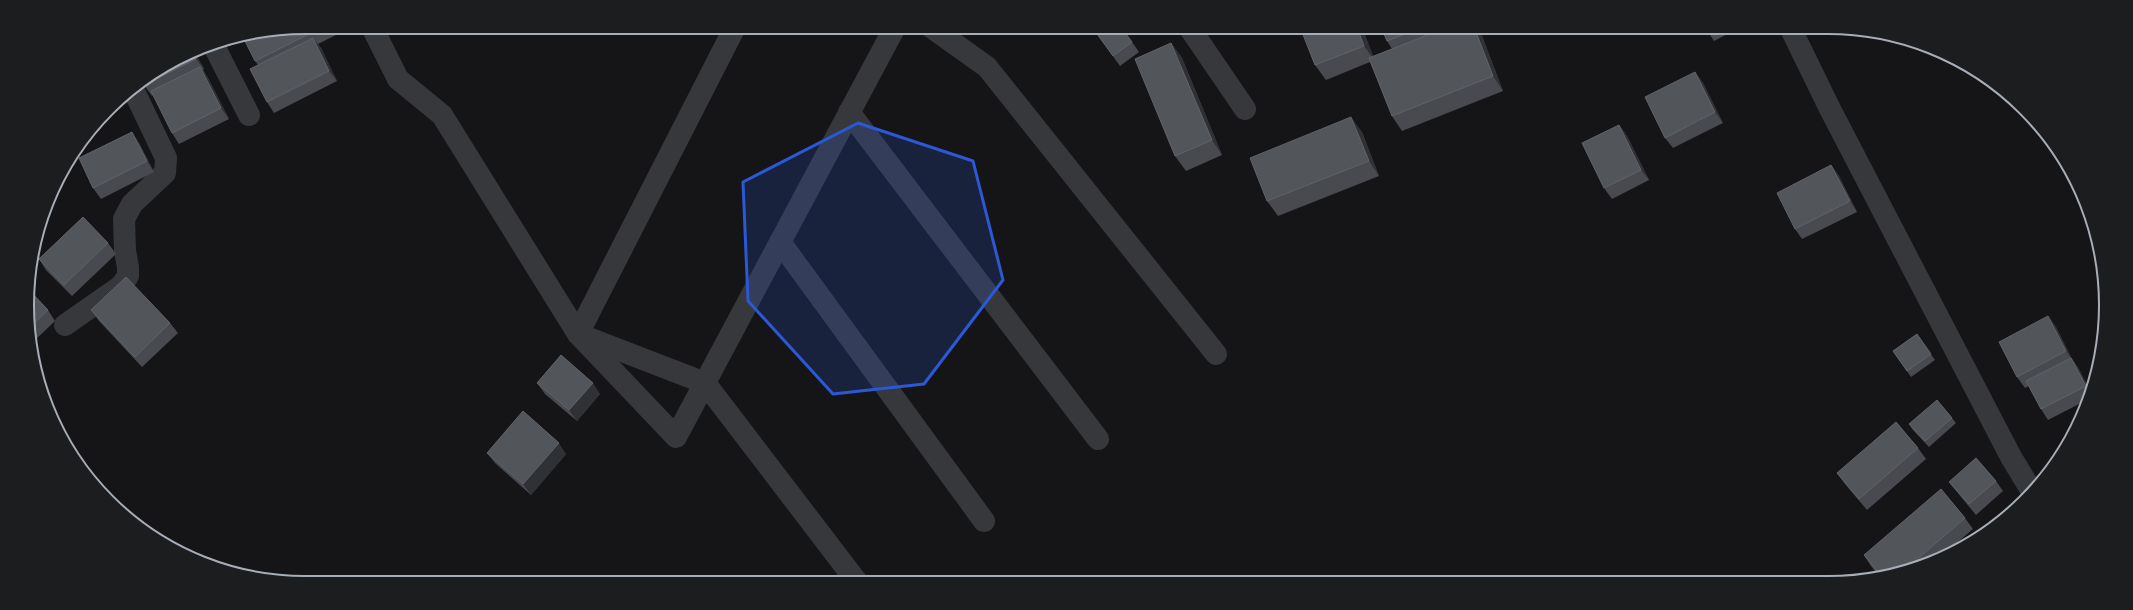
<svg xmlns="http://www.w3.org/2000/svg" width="2133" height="610" font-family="Ubuntu,sans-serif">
	<rect width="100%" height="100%" fill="#151517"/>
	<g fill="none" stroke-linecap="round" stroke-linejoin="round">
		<path stroke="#36383c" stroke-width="22" d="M372 27 398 79 442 115 578 334 676 437 895 27
			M735 27 578 334 705 383 857 582
			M931 27 987 67 1216 354
			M1189 27 1245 109
			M1790 27 1830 109 2011 457 2031 490
			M213 44 249 115
			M849 112 1098 439
			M780 242 984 521
			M65 325 121 286 128 276V267L125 251 124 219 132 204 165 173 166 158 133 89"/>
	</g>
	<path fill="#484a4f" d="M305 27H339L342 32 318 44 321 48 337 81 274 113 267 102 258 65 255 61Z
		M1092 27 1132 42 1139 52 1120 66Z
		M1216 27H1239L1221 34Z
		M1300 27H1362L1373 56 1392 49 1387 41 1381 27H1442V29L1481 33 1503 91 1402 131 1392 116 1370 62 1326 80 1315 65Z
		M1705 27H1741L1714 41Z
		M1171 43 1182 58 1222 155 1186 171 1175 156Z
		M194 51 204 69 203 70 208 78 229 119 179 144 172 133 153 95 152 96 144 85Z
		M1695 72 1703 83 1723 123 1673 148 1665 138Z
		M1619 125 1627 136 1649 180 1612 199 1604 188Z
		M1362 132 1379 176 1278 216 1267 201Z
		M139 143 154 172 101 199 93 188Z
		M1831 165 1839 176 1857 212 1802 239 1795 229Z
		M108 243 116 254 72 296 46 270 39 259Z
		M28 289 48 310 55 321 33 342Z
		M91 310 170 323 178 333 142 367 99 321Z
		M2048 316 2056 327 2072 359 2079 369 2089 389 2085 401 2048 420 2041 409 2029 386 2025 388 2017 377Z
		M1917 334 1935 360 1911 377 1893 351Z
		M537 383 600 394 577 421 545 394Z
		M1952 418 1956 423 1929 447 1913 430 1909 424Z
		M1918 448 1926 459 1867 510 1845 484 1837 473Z
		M487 453 566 454 531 495 495 463Z
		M1996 481 2003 491 1976 515 1957 492 1949 482Z
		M1965 518 1973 529 1939 558 1879 576 1871 566 1864 555Z"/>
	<path fill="#2f3134" d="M1357 27H1362L1375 61 1364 46Z
		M1438 27H1442L1446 37Z
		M1474 27H1476L1481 33 1503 91 1493 76Z
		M313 38 321 48 337 81 329 71Z
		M1171 43 1182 58 1222 155 1212 140Z
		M194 51 204 69 196 59 193 52Z
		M200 67 208 78 229 119 221 108Z
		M1695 72 1703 83 1723 123 1715 112Z
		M1351 117 1362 132 1379 176 1369 161Z
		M1619 125 1627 136 1649 180 1641 170Z
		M132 132 139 143 154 172 147 161Z
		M1831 165 1839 176 1857 212 1850 201Z
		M2048 316 2056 327 2072 359 2079 369 2089 389V390L2086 386 2073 361 2066 351Z
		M593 383 600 394 577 421 569 410Z
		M559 443 566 454 531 495 523 484Z"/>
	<path fill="#52555a" stroke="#606369" d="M305 27H323L255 61 242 35 251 32Z
		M1092 27H1121L1132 42 1113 56Z
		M1300 27H1357L1364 46 1315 65Z
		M1381 27H1423L1387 41Z
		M1448 27H1474L1493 76 1392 116 1369 58Z
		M1705 27H1712L1706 30Z
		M313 38 329 71 267 102 250 69Z
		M1171 43 1212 140 1175 156 1135 59Z
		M193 52 196 59 144 85 143 83Z
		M200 67 221 108 172 133 151 91Z
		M1695 72 1715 112 1665 138 1645 97Z
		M1351 117 1369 161 1267 201 1250 158Z
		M1619 125 1641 170 1604 188 1582 143Z
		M132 132 147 161 93 188 79 158Z
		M1831 165 1850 201 1795 229 1777 193Z
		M83 217 108 243 64 285 39 259Z
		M126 277 170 323 135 357 91 310Z
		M28 289 48 310 31 326Z
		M2048 316 2066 351 2017 377 1999 342Z
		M1917 334 1931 354 1907 371 1893 351Z
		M561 355 593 383 569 410 537 383Z
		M2071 358 2086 386 2041 409 2026 381Z
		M1937 400 1952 418 1925 441 1909 424Z
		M523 411 559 443 523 484 487 453Z
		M1896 422 1918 448 1859 499 1837 473Z
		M1976 458 1996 481 1969 504 1949 482Z
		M1941 489 1965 518 1908 567 1881 576 1864 555Z"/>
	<path fill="#2b58d5" fill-opacity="0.2" stroke="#2b58d5" stroke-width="3" stroke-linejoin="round" d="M858 123 973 161 1003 280 924 384 833 394 748 301 743 182Z"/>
	<path d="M0 0H2133V610H0ZM305 34H1828A271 271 0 0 1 2099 305V305A271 271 0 0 1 1828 576H305A271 271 0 0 1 34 305V305A271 271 0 0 1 305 34Z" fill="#1c1d1f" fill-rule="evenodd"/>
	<path fill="none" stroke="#a7aeb7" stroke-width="2" d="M305 34H1828A271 271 0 0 1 2099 305V305A271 271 0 0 1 1828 576H305A271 271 0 0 1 34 305V305A271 271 0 0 1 305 34Z"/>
</svg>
